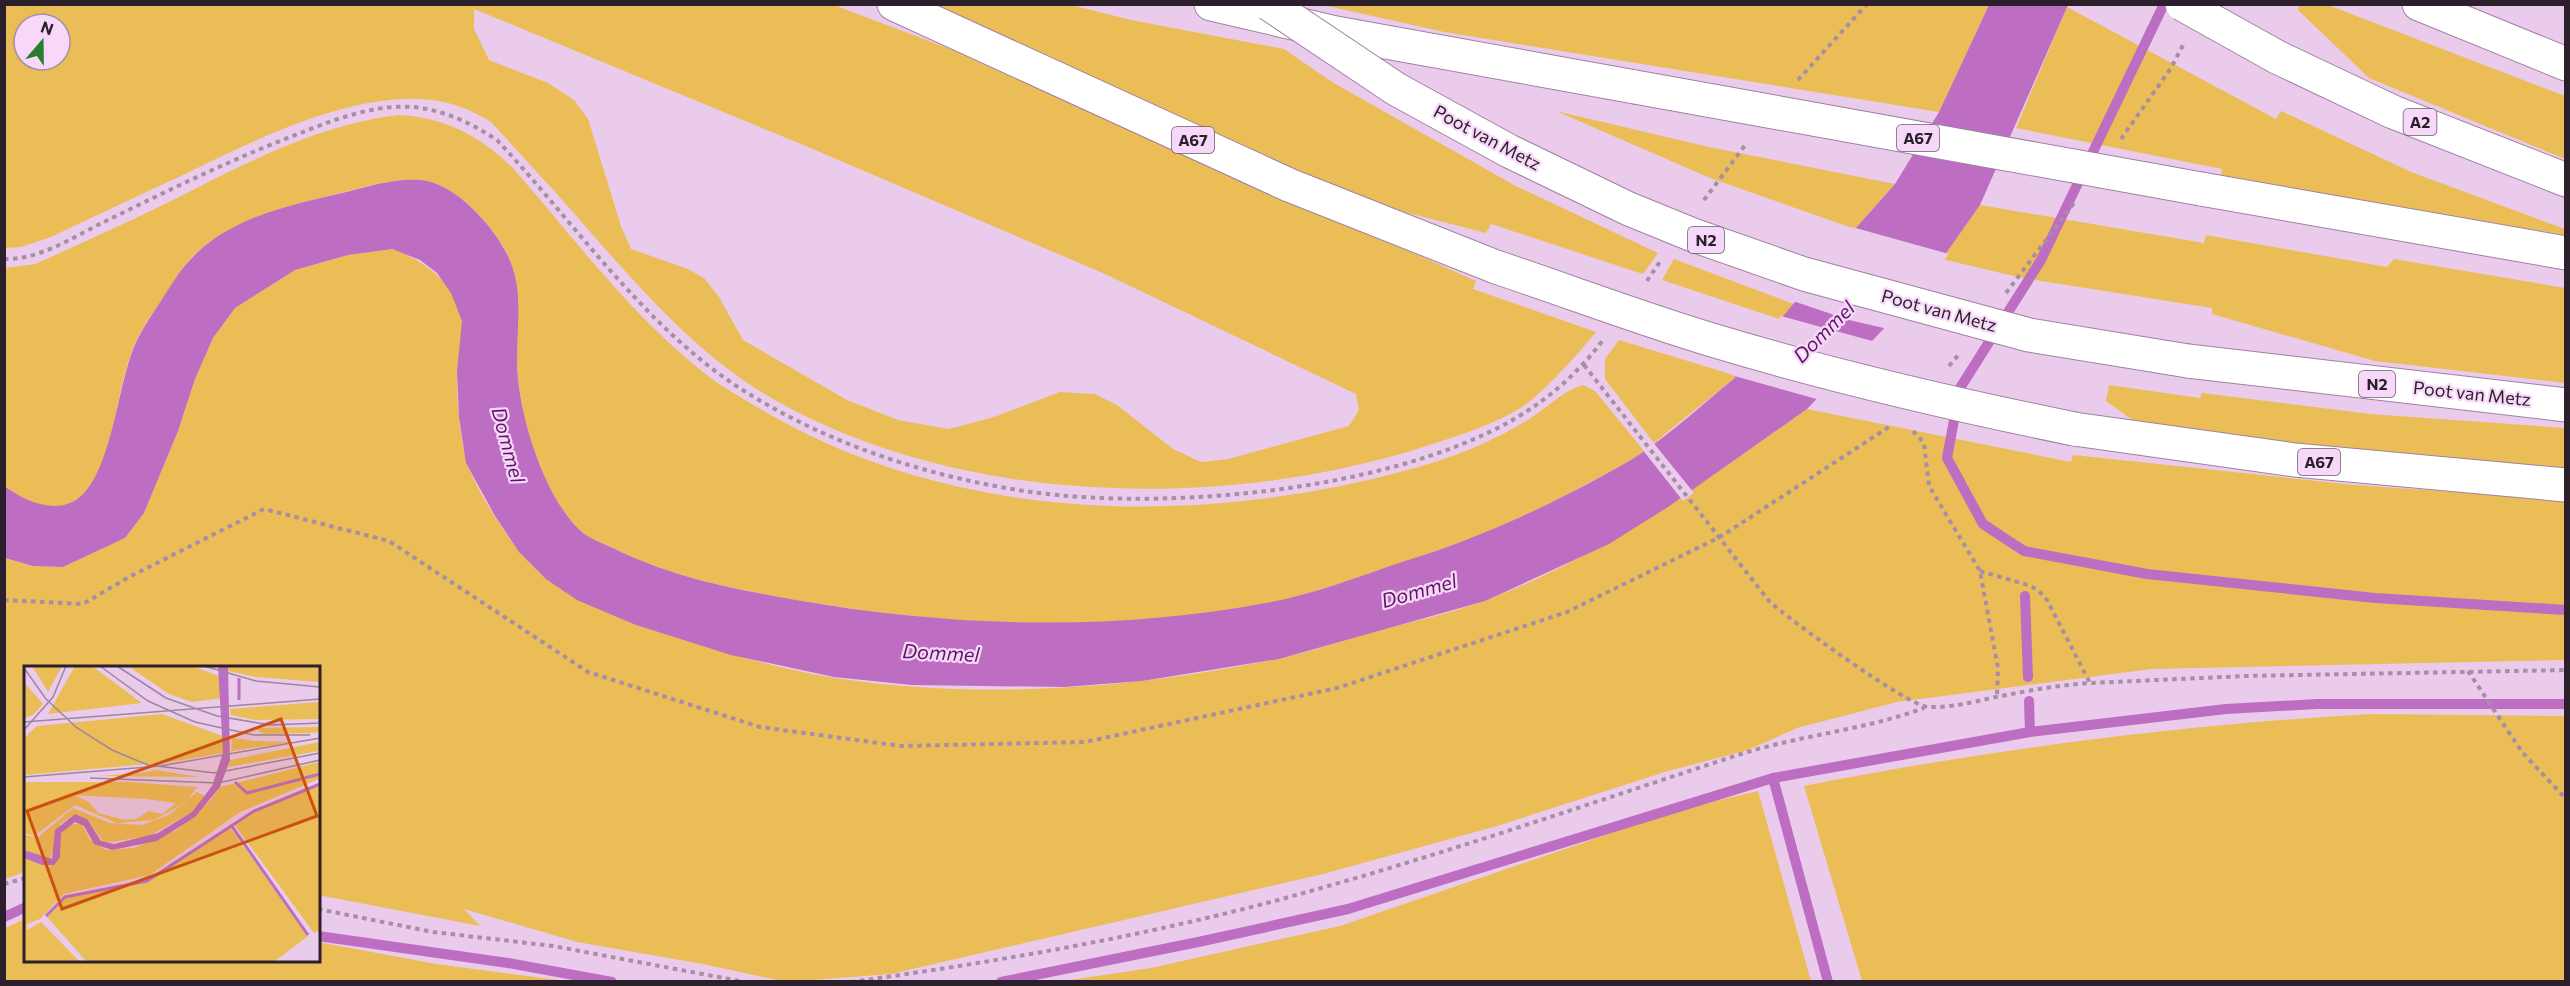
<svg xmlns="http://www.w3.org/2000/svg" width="2570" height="986" font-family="Commissioner,sans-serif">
	<rect width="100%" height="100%" fill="#eacbeb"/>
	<path fill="#ebbd57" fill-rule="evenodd" d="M4 5H834L995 66 1476 281 1473 289 1596 332C1576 356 1553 382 1529 402 1504 422 1449 439 1417 449 1214 512 949 505 763 393 698 353 649 298 599 242 564 201 528 162 491 122 468 108 447 100 419 99 342 96 251 142 183 175 139 195 95 216 51 237L21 247 5 248ZM474 9 801 144 1105 274 1356 394 1359 410 1349 426 1228 459 1201 462 1173 449 1117 405 1095 394 1060 392 994 417 949 429 898 420 847 400 743 340 719 297 704 278 688 269 631 249 621 226 588 119 574 100 548 83 489 60 474 29ZM24 24H60V60H24Z
		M919 5H1071L1131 20 1284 49 1332 82 1514 185 1658 253 1643 274 1491 224 1486 233 1381 206 1293 170Z
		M1323 5H1989L1939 112 1444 32Z
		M2299 5H2328L2565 96V159L2369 78 2298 10Z
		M2067 7 2276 119 2281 111 2411 172 2565 229V235L2221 176 2222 169 2016 128Z
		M1556 111 1709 147 1895 184 1855 229 1710 178Z
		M400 115C446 118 478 135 512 167 573 237 630 314 703 372 723 388 747 401 769 414 968 528 1217 527 1432 463 1464 453 1497 439 1526 421 1545 410 1562 391 1583 385L1595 391 1644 451C1627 464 1607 473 1588 483 1532 514 1474 539 1413 559 1366 574 1319 592 1271 603 1117 637 938 625 784 598 724 587 666 575 611 547 603 543 591 539 583 533 543 499 516 407 517 357 517 329 520 301 514 272 506 237 458 182 420 180 393 178 362 188 336 194 287 206 229 220 192 257 180 269 171 287 161 301 151 315 141 330 134 346 117 385 112 469 82 496 57 517 26 503 5 486L4 268 36 264C83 242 131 221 177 198 246 163 322 123 400 115Z
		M1980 205 2204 243 2206 235 2387 267 2394 259 2565 288V383L2375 361 2212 314V308L2022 278 1942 259Z
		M392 249C425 261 455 282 462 320 465 336 458 355 457 372 457 400 459 431 466 458 471 482 506 537 523 555 564 600 634 625 691 642 738 657 786 670 835 678 980 700 1134 689 1277 659 1311 652 1344 640 1378 631 1414 621 1452 613 1487 600 1605 555 1705 481 1807 409L2071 462 2073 455 2355 485 2565 500 2566 660 2151 669 1897 702 1797 728 1748 750 1668 771 1497 826 1323 874 891 974 786 982 703 964 577 942 464 909 480 926 318 895V668H26L25 872 5 879 4 558 33 566 63 567 125 538 144 513 178 431 195 379 213 338 235 308 295 270 348 255Z
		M1674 259 1794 304 1782 320 1662 280Z
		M1619 340 1737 376 1654 443 1605 379V359Z
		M2109 385 2200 398 2202 393 2370 414 2565 428V474L2358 458 2138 424 2106 401Z
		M2370 714 2565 716V981H1862L1804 786C1991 749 2179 725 2370 714Z
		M1758 791 1811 981H1063L1151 968 1340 926 1682 809Z
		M25 919 26 960H318V942L436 964 566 981H5V928Z"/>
	<path fill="#bd6dc2" d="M1989 5H2068L1980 205 1942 259 1893 319 1807 409 1668 507 1609 544 1485 601 1279 659 1142 681 1064 687 912 685 834 677 731 655 636 625 577 600 546 579 519 552 495 516 466 463 459 417 457 371 462 321 451 293 437 273 420 260 392 249 348 255 295 270 235 308 213 338 195 379 178 431 144 513 125 538 63 567 33 566 5 558 4 486C28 503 62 518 85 492 110 464 118 393 131 355 138 334 152 315 164 296 172 284 180 270 190 260 228 218 290 205 342 193 366 187 395 178 420 180 457 182 503 235 513 269 522 297 517 329 517 358 516 408 544 500 583 533 591 539 604 544 613 548 671 577 733 589 796 600 951 627 1111 632 1266 603 1312 595 1360 576 1405 561 1472 540 1529 515 1591 482 1607 473 1624 465 1640 454 1674 431 1704 403 1736 377L1734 376 1855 229 1895 184 1939 112Z"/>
	<path fill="#eacbeb" d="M1852 227 1949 254 1888 329 1849 320 1793 301Z
		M1781 316 1876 342 1820 400 1731 375Z
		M1652 441 1694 493 1683 501 1642 449Z"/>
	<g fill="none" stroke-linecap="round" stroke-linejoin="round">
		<path stroke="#bd6dc2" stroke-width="10" d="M2164 4 2041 260 1960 388 1947 458 1983 524 2024 551 2147 574 2375 598 2566 610
			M2025 596 2028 677
			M2029 701 2030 732
			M1773 778 1828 982
			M4 917 26 907
			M318 936 508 963 612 982
			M1001 982 1203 941 1348 909 1773 778 2030 732 2226 709 2317 704H2566"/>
		<defs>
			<path id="highway" d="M894 4 1289 185 1496 267
				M1211 4 1336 33 1635 87
				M2419 4 2566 64
				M2277 57 2393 112 2566 180
				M2201 189 2566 253
				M2188 361 2566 405
				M2074 429 2295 460 2566 485"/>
		</defs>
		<use href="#highway" stroke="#9f82a1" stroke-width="35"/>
		<path stroke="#a68ea6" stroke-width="4" stroke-dasharray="4.5 4.5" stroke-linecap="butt" d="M1798 80 1867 4
			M2121 139 2171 68 2183 45
			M1704 200 1746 144
			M4 259C40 260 75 236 106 221 169 190 232 159 298 134 333 120 374 104 413 107 444 110 471 123 497 140 575 223 642 324 738 387 826 444 928 477 1031 492 1174 512 1420 489 1539 403 1564 385 1585 364 1603 340
			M1647 281 1661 260
			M2006 293 2074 203
			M1584 365 1769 601C1788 619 1908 706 1928 707 1951 708 1973 702 1996 697 2027 691 2058 685 2090 683L2246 676 2566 670
			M1949 366 1960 353
			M1913 431 1924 443 1929 486 1980 571 1998 668 1997 697
			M1980 571 2028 585 2038 590 2047 600 2090 683
			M4 600 83 604 129 577 264 509 389 541 588 672 760 727 901 746 1085 742 1337 688 1567 612 1720 537 1892 425
			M2468 671 2522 752 2566 799
			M4 884 26 878
			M318 909 433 932 553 946 745 982
			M851 982C1002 961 1153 935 1300 894 1448 853 1594 802 1741 754 1801 735 1865 730 1924 708"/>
		<use href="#highway" stroke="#fff" stroke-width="33"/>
		<defs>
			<path id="highway-bridge" d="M1269 4 1396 89 1509 151 1629 209 1693 235 1804 274 2029 335 2188 361
				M2182 4 2277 57
				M1635 87 2201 189
				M1496 267C1568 291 1639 318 1712 340 1831 376 1952 404 2074 429"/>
		</defs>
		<use href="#highway-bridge" stroke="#9f82a1" stroke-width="35" stroke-linecap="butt"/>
		<use href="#highway-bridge" stroke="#fff" stroke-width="33"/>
	</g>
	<g text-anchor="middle" stroke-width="4.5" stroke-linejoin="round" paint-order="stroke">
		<g fill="#f7d8f9" stroke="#685669" stroke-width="1.5">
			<rect x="2403.5" y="109" width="33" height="26" rx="4.5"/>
			<rect x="1897" y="125" width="42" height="26" rx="4.5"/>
			<rect x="1172" y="127" width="42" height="26" rx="4.5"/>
			<rect x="1688" y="227" width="36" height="26" rx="4.5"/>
			<rect x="2359" y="371" width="36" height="26" rx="4.5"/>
			<rect x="2298" y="449" width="42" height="26" rx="4.5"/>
		</g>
		<g font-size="16" font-weight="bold" fill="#2b1f2b">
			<text x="2420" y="128">A2</text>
			<text x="1918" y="144">A67</text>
			<text x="1193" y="146">A67</text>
			<text x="1706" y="246">N2</text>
			<text x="2377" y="390">N2</text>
			<text x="2319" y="468">A67</text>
		</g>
		<g font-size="18" fill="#2b1f2b" stroke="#f7d8f9">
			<text transform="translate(1487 138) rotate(28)" y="6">Poot van Metz</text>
			<text transform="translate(1939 311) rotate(15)" y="6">Poot van Metz</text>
			<text transform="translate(2472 394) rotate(6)" y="6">Poot van Metz</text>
		</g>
		<g font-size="20" font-style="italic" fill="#601666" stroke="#f7d8f9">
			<text transform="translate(1824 332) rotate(-45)" y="7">Dommel</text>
			<text transform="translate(508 445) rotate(75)" y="7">Dommel</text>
			<text transform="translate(1419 591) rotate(-16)" y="7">Dommel</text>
			<text transform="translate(941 653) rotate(3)" y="7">Dommel</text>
		</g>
	</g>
	<g transform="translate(24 666)">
		<rect width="296" height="296" fill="#eacbeb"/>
		<path d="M8 0H38L24 26 15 11ZM51 0H68L118 37 24 48ZM104 0H168L195 10 199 32 168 36 145 28ZM204 0H295V16L232 11 204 5ZM0 16 19 38 9 49 0 52ZM295 36V53L231 54 207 49 206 43ZM138 48 199 70V87L147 96 0 109V72L13 60ZM295 61V66L286 67 240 68 230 62ZM208 72 232 75 269 76 207 85ZM295 76V85L204 101 206 94ZM295 96V113L216 146 126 209 40 228 16 253 3 258V264L17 256 55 295H0V192L27 200 37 167 47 158H58L66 174 82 184 110 182 153 164 186 135 196 121ZM132 104 176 111 73 110 116 107ZM0 116H104L173 121 161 137 130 154 93 157 51 139 10 170 0 167ZM50 129 122 133 152 137 138 148 125 145 112 153 101 154 74 147 65 136ZM295 119 296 264 290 267 210 158 254 134ZM173 126 182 131 168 146 125 170 80 177 63 153 51 148 36 158 26 194 0 184V169L14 171 49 142 86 157 118 159 145 149ZM205 160 284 270 251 295H62L23 251 42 232 124 216Z" fill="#ebbd57" fill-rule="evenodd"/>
		<path d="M194 0H204L206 94 196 121 171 151 133 175 88 184 70 178 60 160 51 156 37 167 36 191 30 199H18L0 192V184L28 193 31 164 51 148 63 153 77 175 90 178 134 167 168 146 188 120 199 87Z" fill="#bd6dc2"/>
		<path fill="none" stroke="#bd6dc2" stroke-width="3" d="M215 34V12M211 116 223 127 296 108M207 159 284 269M22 250 41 231 123 215 230 145 296 118"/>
		<path fill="none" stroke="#9e869e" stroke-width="1.5" d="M76 0 124 35 171 56 230 69H286M93 0 142 32 193 50 246 59 296 57M180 0 232 15 296 21M0 2 22 33 53 62 88 84 124 99 191 107 296 87M0 56 296 33M0 64 29 31 42 0M0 111 136 100 296 72M66 112 194 117 296 94"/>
		<path fill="#cc5011" fill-opacity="0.15" stroke="#cc5011" stroke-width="3" d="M257 53 293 150 38 243 3 145Z"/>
		<rect width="296" height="296" fill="none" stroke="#2b1f2b" stroke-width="3"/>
	</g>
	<rect width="2570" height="986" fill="none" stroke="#2b1f2b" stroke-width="12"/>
	<g transform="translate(42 42) rotate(20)"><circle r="28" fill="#f7d8f9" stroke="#a58ea7" stroke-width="1.5"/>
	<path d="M0-4.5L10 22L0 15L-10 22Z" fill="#257f2f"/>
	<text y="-9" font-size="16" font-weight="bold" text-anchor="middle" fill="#2b1f2b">N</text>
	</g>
</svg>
